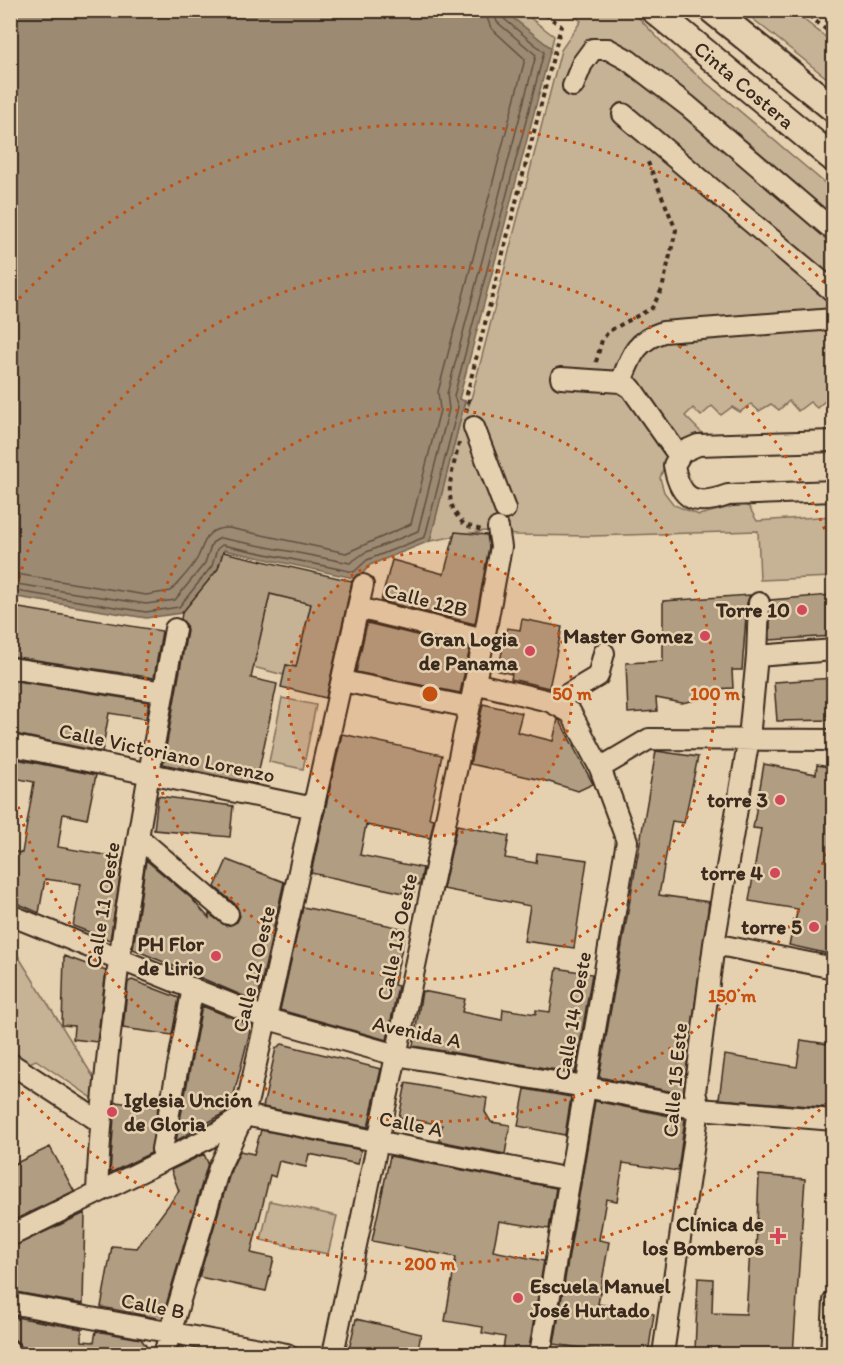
<svg xmlns="http://www.w3.org/2000/svg" width="844" height="1365" font-family="Itim,sans-serif">
	<rect width="100%" height="100%" fill="#e5d0af"/>
	<filter id="ink" filterUnits="userSpaceOnUse"><feTurbulence type="fractalNoise" baseFrequency=".0167" numOctaves="2"/><feDisplacementMap in="SourceGraphic" scale="12" xChannelSelector="R" yChannelSelector="G"/><feConvolveMatrix kernelMatrix="1 2 1 2 8 2 1 2 1" color-interpolation-filters="sRGB"/></filter>
	<g filter="url(#ink)">
		<path fill="#c6b295" stroke="#806e5a" stroke-width="1.5" d="M504 11H521L554 36 551 48Z
			M568 11H632L678 59 833 190V406L827 399 817 408 810 402 798 411 789 401 779 410 771 404 759 411 751 404 740 412 732 407 721 415 712 406 701 416 693 408 685 416 703 434 668 455 660 478 664 492 674 505 699 515 742 504 749 507 757 521 833 516V577L760 580 758 531 592 536 516 535 484 531 430 541 465 401 469 405 471 399 561 50 581 21Z
			M743 11H793L833 43V83Z
			M270 594 311 604 296 667 286 665 284 675 253 667Z
			M282 698 316 705 303 769 269 762Z
			M10 943 94 1078V1099L36 1060 22 1066 11 1058Z
			M270 1201 337 1216 328 1254 261 1240Z"/>
		<path fill="#9d8a73" stroke="#766451" stroke-width="1.5" d="M10 11H504L551 48 459 399 465 401 430 541 370 565 358 579 224 550 218 569 182 613 146 618 11 596Z"/>
		<g fill="none" stroke-linecap="round" stroke-linejoin="round">
			<path stroke="#625040" stroke-width="1.5" d="M10 573 146 595 171 591C179 581 192 569 198 557 205 542 206 527 229 528L346 553 411 524 440 410 438 392 525 59 491 28 484 10
				M10 583 146 604 175 600 205 563 212 543 220 538 350 563 364 553 418 531 449 409 447 394 536 55 497 22 493 10
				M10 590 146 612 179 607 212 566 217 549 222 545 354 572 367 560 425 537 458 407 454 396 544 52 503 18 501 10"/>
		</g>
		<path fill="#b19d82" stroke="#3b2a1e" stroke-width="1.5" d="M455 532 487 535 489 547 475 624 381 601 392 560 444 574Z
			M223 552 352 581 326 698 281 687 286 665 296 667 311 604 270 594 251 678 277 684 256 784 163 764 187 631 186 624 181 619 182 613 218 569Z
			M750 595 747 603 742 670H732L733 688 696 690V700L682 703 656 698 657 711 628 713 626 663 663 661V601Z
			M831 595 834 636 770 640V600Z
			M13 607 162 631 154 678 10 656Z
			M522 619 562 627 549 688 511 679 512 674 498 671 507 628 520 630Z
			M367 623 470 648 460 693 356 672Z
			M834 678V720L777 721 774 682Z
			M10 680 149 702 146 719 109 713 102 752 10 733Z
			M483 704 522 713 517 732 553 741 558 719 560 721 593 784 578 791 546 781 470 764Z
			M342 734 442 755 429 818 434 819 430 838 366 825 360 855 423 868 420 885 416 884 413 895 311 873Z
			M656 751 698 757 684 823 672 821 659 895 709 902 683 1094 599 1077Z
			M11 758 96 775 87 819 63 814 58 847 123 858 110 940 73 926 81 884 45 879 39 913 10 900V851L22 853 34 782 10 777Z
			M764 764 816 774 817 765 834 768V955L789 945 798 909 749 901 761 829 753 828Z
			M158 796 233 806 230 837 154 830Z
			M457 825 509 836 505 858 536 863 537 853 587 860 574 948 524 941 530 906 443 889Z
			M146 860 191 898 209 918V914L226 926 237 922 240 916 236 905 215 887 227 860 284 882 258 998 255 1001 133 949Z
			M303 907 406 929 394 985 398 986 387 1040 280 1010Z
			M64 956 106 971 97 1042 73 1039 74 1026 62 1025Z
			M557 968 592 974 575 1073 413 1046 422 991 465 999 462 1012 502 1020 503 1009 536 1014V1010L550 1012Z
			M132 980 179 998 172 1035 123 1028 128 982Z
			M202 1006 243 1022 250 1031 230 1110 176 1141Z
			M801 1040 834 1045V1108L719 1099 725 1055 797 1067Z
			M282 1044 381 1069 368 1127 263 1107 276 1048Z
			M406 1083 487 1098 485 1112 491 1122 510 1125 505 1154 439 1141 442 1125 399 1117Z
			M525 1089 571 1097 565 1135 518 1126Z
			M595 1101 685 1119 678 1171 623 1163 617 1201 606 1199 599 1240 609 1242 598 1304 654 1314 648 1354H620L554 1344Z
			M115 1102 158 1107 151 1153 110 1173Z
			M261 1130 361 1150 358 1164 309 1154 306 1167 279 1161 275 1177 270 1175 251 1253 274 1258 266 1291 199 1277 231 1170 240 1151 254 1154Z
			M50 1147 74 1191 10 1222V1166Z
			M204 1154 208 1163 162 1319 101 1307 112 1246 137 1248 179 1191 171 1170Z
			M390 1156 556 1188 549 1229 499 1221 493 1251 544 1261 528 1354H502L505 1337 482 1333 483 1327 445 1321 456 1257 372 1241Z
			M759 1175 805 1179 793 1354 695 1351 698 1278 713 1279 712 1313 746 1314 750 1250 756 1251Z
			M85 1213 83 1304 10 1291V1248Z
			M10 1316 82 1329V1341L94 1342 96 1331 141 1339 152 1354H24L20 1344 10 1336Z
			M356 1319 421 1334 417 1354H348Z"/>
		<g fill="none" stroke-linecap="round" stroke-linejoin="round">
			<defs>
				<path id="minor" d="M573 86 582 64 593 49H608L628 60 688 106 834 231
					M623 114 834 292
					M561 378 621 382 631 388 679 456
					M621 382C631 357 635 341 663 332L834 319
					M474 427 505 509
					M834 441 698 445 682 452 674 465C680 500 695 507 728 495L834 491
					M358 608 484 639
					M757 656 759 603
					M10 668 163 692
					M342 681 469 707
					M474 683 549 701 571 713 600 768 627 841 540 1354
					M553 703 598 676 604 653
					M10 745 314 808
					M600 768 649 739 834 740
					M138 837 228 914
					M10 915 268 1019 396 1055 585 1087 699 1109 834 1120
					M714 944 834 968
					M10 1063 100 1122
					M244 1115 570 1179
					M165 1159 162 1149 193 988
					M97 1191C106 1001 141 815 175 629
					M10 1236 209 1138 244 1115
					M10 1303 287 1354
					M10 1351 12 1354
					M164 1354 219 1168 244 1115 249 1095 363 585
					M333 1354 484 639 501 547 498 528
					M663 1354 699 1109 695 1092 714 944 749 738 757 656 834 650
					M831 1354 834 1301"/>
				<path id="major" d="M654 10 834 159
					M712 10 834 109"/>
			</defs>
			<use href="#minor" stroke="#3b2a1e" stroke-width="24"/>
			<use href="#major" stroke="#3b2a1e" stroke-width="30"/>
			<path stroke="#3b2a1e" stroke-width="4" stroke-dasharray="4.5 4.5" stroke-linecap="butt" d="M802 10 834 36
				M596 362 602 340 609 331 652 308 662 289 676 230 647 160
				M466 412 469 399 467 394 561 26 540 10
				M459 443C453 472 439 501 465 525L482 530"/>
			<use href="#minor" stroke="#e5d0af" stroke-width="20"/>
			<use href="#major" stroke="#e5d0af" stroke-width="26"/>
		</g>
	</g>
	<circle cx="430" cy="694" r="142" fill="#c55010" fill-opacity=".12"/>
	<g fill="none" stroke="#c55010" stroke-width="3" stroke-dasharray="3 6">
		<circle cx="430" cy="694" r="142"/>
		<circle cx="430" cy="694" r="285"/>
		<path d="M833 837A427 427 0 0 1 11 775M11 613A427 427 0 0 1 833 551"/>
		<path d="M833 1097A570 570 0 0 1 13 1083M13 305A570 570 0 0 1 833 291"/>
	</g>
	<g fill="#d1495b" stroke="#e5d0af" stroke-width="2">
		<circle cx="802" cy="610" r="6"/>
		<circle cx="705" cy="636" r="6"/>
		<circle cx="530" cy="651" r="6"/>
		<circle cx="780" cy="800" r="6"/>
		<circle cx="775" cy="873" r="6"/>
		<circle cx="814" cy="927" r="6"/>
		<circle cx="216" cy="956" r="6"/>
		<circle cx="112" cy="1112" r="6"/>
		<path d="M775 1227h6v6h6v6h-6v6h-6v-6h-6v-6h6z"/>
		<circle cx="518" cy="1298" r="6"/>
	</g>
	<g text-anchor="middle" stroke-width="5" stroke-linejoin="round" paint-order="stroke">
		<g font-size="21" fill="#3b2a1e" stroke="#e5d0af">
			<text transform="translate(744 85) rotate(40)" y="7">Cinta Costera</text>
			<text transform="translate(426 600) rotate(14)" y="7">Calle 12B</text>
			<text transform="translate(167 753) rotate(12)" y="7">Calle Victoriano Lorenzo</text>
			<text transform="translate(103 905) rotate(-81)" y="7">Calle 11 Oeste</text>
			<text transform="translate(397 937) rotate(-78)" y="7">Calle 13 Oeste</text>
			<text transform="translate(254 969) rotate(-77)" y="7">Calle 12 Oeste</text>
			<text transform="translate(573 1016) rotate(-80)" y="7">Calle 14 Oeste</text>
			<text transform="translate(417 1032) rotate(12)" y="7">Avenida A</text>
			<text transform="translate(675 1080) rotate(-85)" y="7">Calle 15 Este</text>
			<text transform="translate(411 1124) rotate(11)" y="7">Calle A</text>
			<text transform="translate(153 1306) rotate(11)" y="7">Calle B</text>
		</g>
		<g font-size="21" font-weight="bold" fill="#3b2a1e" stroke="#e5d0af" text-anchor="end">
			<text x="790" y="617">Torre 10</text>
			<text x="693" y="643">Master Gomez</text>
			<text x="518" y="646">Gran Logia<tspan x="518" dy="24">de Panama</tspan></text>
			<text x="768" y="807">torre 3</text>
			<text x="763" y="880">torre 4</text>
			<text x="802" y="934">torre 5</text>
			<text x="204" y="951">PH Flor<tspan x="204" dy="24">de Lirio</tspan></text>
			<text x="124" y="1107" text-anchor="start">Iglesia Unción<tspan x="124" dy="24">de Gloria</tspan></text>
			<text x="764" y="1231">Clínica de<tspan x="764" dy="24">los Bomberos</tspan></text>
			<text x="530" y="1293" text-anchor="start">Escuela Manuel<tspan x="530" dy="24">José Hurtado</tspan></text>
		</g>
	</g>
	<circle cx="430" cy="694" r="9" fill="#c55010" stroke="#e5d0af" stroke-width="3"/>
	<g font-size="18" text-anchor="middle" font-weight="bold" fill="#c55010" stroke="#e5d0af" stroke-width="5" stroke-linejoin="round" paint-order="stroke">
		<text x="572" y="700">50 m</text>
		<text x="715" y="700">100 m</text>
		<text x="732" y="1002">150 m</text>
		<text x="430" y="1270">200 m</text>
	</g>
	<rect width="844" height="1365" fill="none" stroke="#e5d0af" stroke-width="36"/>
	<rect x="18" y="18" width="808" height="1329" fill="none" stroke="#3b2a1e" stroke-width="2" filter="url(#ink)"/>
</svg>
